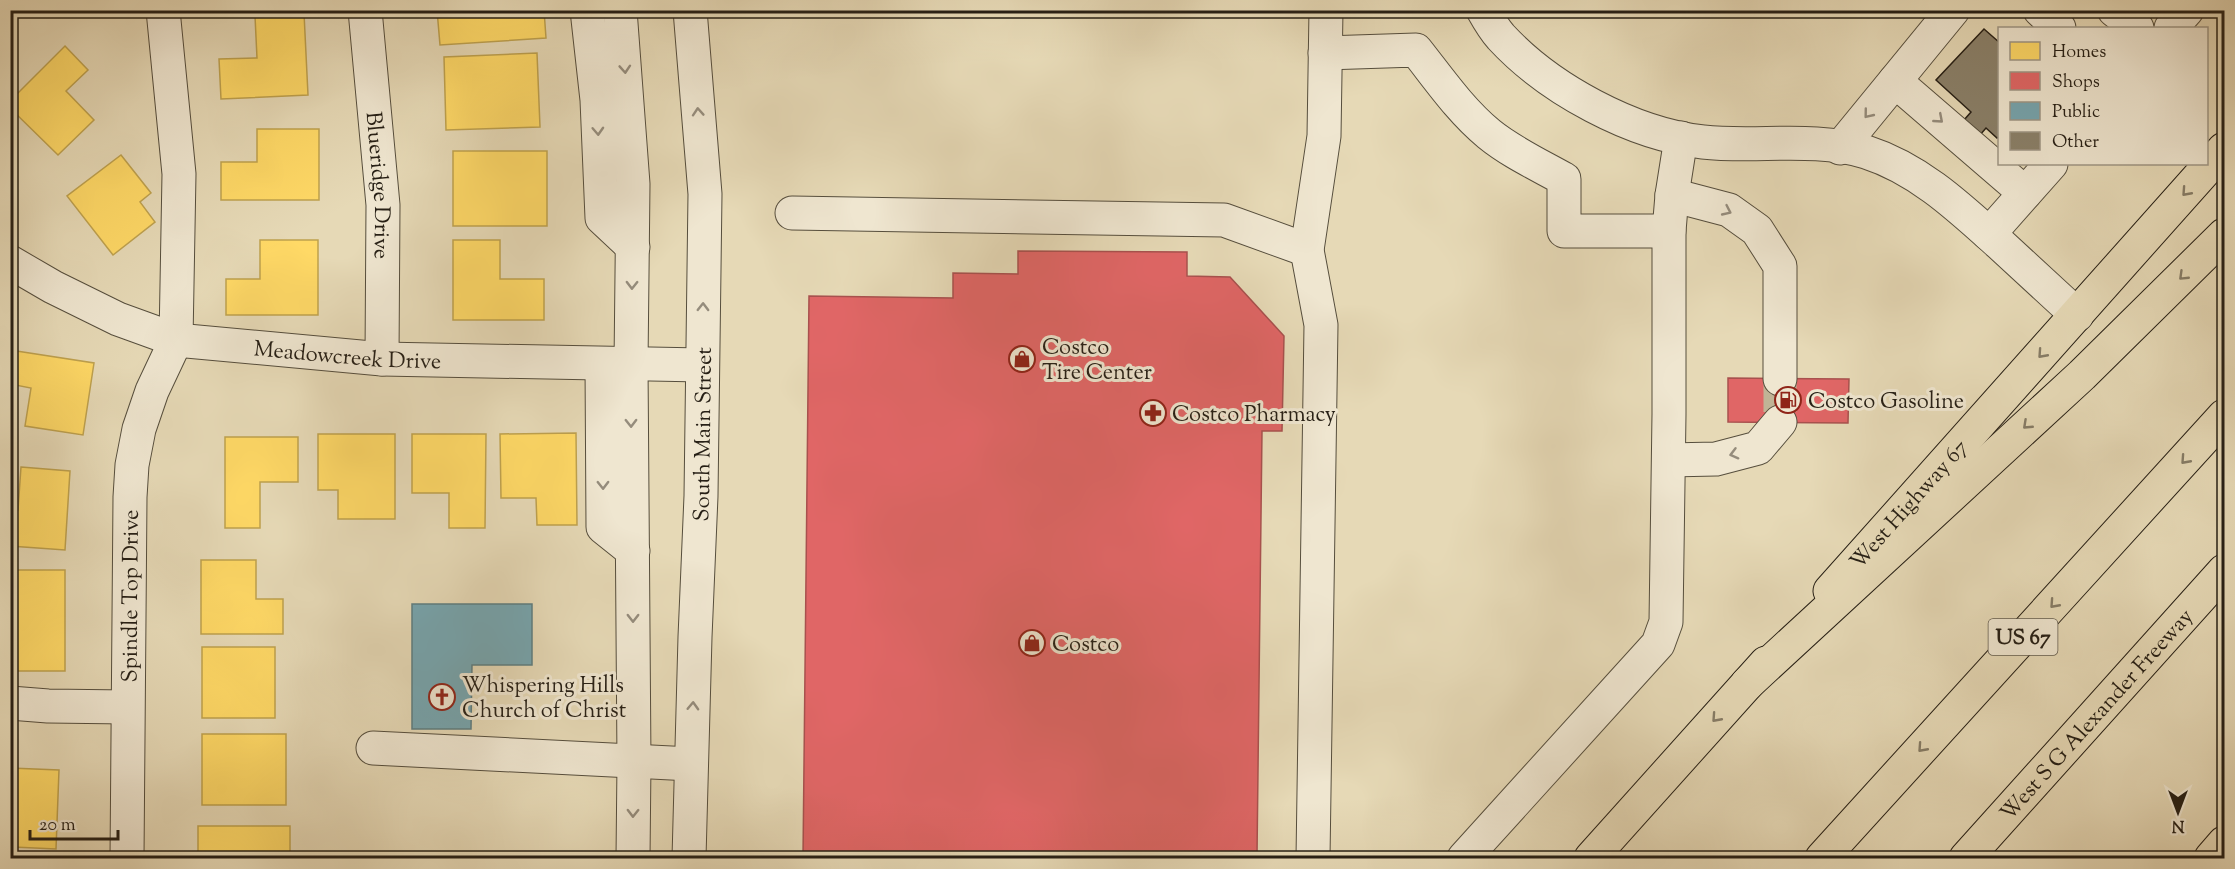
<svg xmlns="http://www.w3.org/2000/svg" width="2235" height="869" font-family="'Sorts Mill Goudy',serif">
	<rect width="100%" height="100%" fill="#e6d9b6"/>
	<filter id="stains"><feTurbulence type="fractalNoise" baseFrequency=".00333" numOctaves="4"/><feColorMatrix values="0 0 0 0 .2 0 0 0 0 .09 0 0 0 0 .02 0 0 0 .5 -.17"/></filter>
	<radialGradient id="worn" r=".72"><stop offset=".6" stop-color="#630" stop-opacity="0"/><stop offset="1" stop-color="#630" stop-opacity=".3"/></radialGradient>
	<path fill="#ffd966" stroke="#bea14e" stroke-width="1.5" d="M437 10H544L546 38 440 45Z
		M304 13 308 95 221 99 219 59 257 58 255 16Z
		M65 46 88 70 66 91 94 120 58 155 10 108V101Z
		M537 53 540 127 446 130 444 57Z
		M257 129H319V200H221V162H257Z
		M453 151H547V226H453Z
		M121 155 151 193 140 202 155 222 113 255 67 196Z
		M260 240H318V315H226V279H260Z
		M453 240H500V279H544V320H453Z
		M10 350 94 363 83 435 25 426 31 388 10 384Z
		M576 433 577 525H537L536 498H501L500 434Z
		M318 434H395V519H338V490H318Z
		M412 434H486L485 528H449V493H412Z
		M225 437H298V482H260V528H225Z
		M21 467 70 471 65 550 10 546V509L18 510Z
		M201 560H256V599H283V634H201Z
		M10 570H65V671H10Z
		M202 647H275V718H202Z
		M202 734H286V805H202Z
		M10 768 59 770 56 849 13 847 14 807H10Z
		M198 826H290V858H198Z"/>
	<path fill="#e06666" stroke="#a8514e" stroke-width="1.5" d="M1018 251 1187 252V276L1230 277 1284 336 1282 431H1262L1257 855 1142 854V858H803L809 296 953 298V273L1018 274Z
		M1728 378 1849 379 1848 423 1728 422Z"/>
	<path fill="#76a5af" stroke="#5e7d81" stroke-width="1.5" d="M412 604H532V665H472L471 729H412Z"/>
	<path fill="#8a8069" stroke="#261f15" stroke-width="1.5" d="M1984 29 2000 43V136L1997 138 1986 128 1973 143 1957 128 1971 112 1936 80Z"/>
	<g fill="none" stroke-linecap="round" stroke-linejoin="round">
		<path stroke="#c0b496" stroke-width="33" stroke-dasharray="33 16" stroke-linecap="butt" d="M1780 379V422"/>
		<defs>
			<g id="minor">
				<path id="s1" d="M365 10 383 205 382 359"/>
				<path d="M587 10 597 100 602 218 633 247"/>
				<path d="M620 10 633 184 631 364 634 762 633 858"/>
				<path d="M1483 10C1488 19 1494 29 1501 37 1549 89 1632 134 1703 142 1756 148 1813 136 1866 152 1919 169 1959 207 2000 244 2025 267 2051 291 2077 315"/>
				<path d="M2040 10 2059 28"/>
				<path d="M2114 10 2137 28"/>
				<path d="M2171 28 2187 10"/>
				<path d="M1325 53 1416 50C1439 79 1460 110 1489 134 1511 152 1539 165 1564 179V231H1669"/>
				<path d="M1895 81 2025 193"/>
				<path d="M1840 148 1953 10"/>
				<path d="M1672 195 1729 210 1757 230 1780 266V379"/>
				<path d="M792 213 1224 220 1307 250"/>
				<path d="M1989 234 2051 164"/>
				<path id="s2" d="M10 262 53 287 118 319 176 340 382 359 702 365"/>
				<path d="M602 364 603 527 633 551"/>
				<path d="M1669 460 1716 459 1758 448 1780 422"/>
				<path d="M10 703 48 706 127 707"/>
				<path d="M373 748 691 764"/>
				<path id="s3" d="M127 858 130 497 132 465 139 429 152 391 176 340 179 174 163 10"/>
				<path id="s4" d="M689 858 695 637 701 496 705 194 690 10"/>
				<path d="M1313 858 1321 325 1307 250 1324 136 1326 10"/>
				<path d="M1464 858 1658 644 1666 622 1669 414V231L1672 195 1681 138"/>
			</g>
			<g id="major">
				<path id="s5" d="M1830 591 2224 149"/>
				<path d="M1591 858 1766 663"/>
				<path d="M2211 858 2224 843"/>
			</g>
			<g id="highway">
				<path d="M1747 684 2082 375 2224 235"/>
				<path d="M1822 858 2224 416"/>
				<path id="s6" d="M1966 858 2224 571"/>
			</g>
		</defs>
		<use href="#minor" stroke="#564e3d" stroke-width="35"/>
		<use href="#major" stroke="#261f15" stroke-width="35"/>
		<use href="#highway" stroke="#261f15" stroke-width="35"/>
		<use href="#minor" stroke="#efe6d0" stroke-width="33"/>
		<use href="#major" stroke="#e6d9b6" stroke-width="33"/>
		<use href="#highway" stroke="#e6d9b6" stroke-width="33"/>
	</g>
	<defs><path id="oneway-chevron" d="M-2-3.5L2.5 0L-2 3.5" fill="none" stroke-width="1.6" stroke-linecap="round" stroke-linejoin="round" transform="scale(1.5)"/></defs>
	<g stroke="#958c7c">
		<use href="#oneway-chevron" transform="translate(625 69) rotate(86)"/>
		<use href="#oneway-chevron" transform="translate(698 112) rotate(-94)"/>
		<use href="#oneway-chevron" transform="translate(1868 114) rotate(129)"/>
		<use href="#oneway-chevron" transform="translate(1939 119) rotate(41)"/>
		<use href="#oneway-chevron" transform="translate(598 131) rotate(87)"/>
		<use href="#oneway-chevron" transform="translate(1727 211) rotate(25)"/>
		<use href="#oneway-chevron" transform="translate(632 285) rotate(91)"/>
		<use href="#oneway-chevron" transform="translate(703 307) rotate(-89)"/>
		<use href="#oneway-chevron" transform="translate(631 423) rotate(89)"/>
		<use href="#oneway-chevron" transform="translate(1734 454) rotate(165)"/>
		<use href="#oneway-chevron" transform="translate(603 485) rotate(89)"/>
		<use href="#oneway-chevron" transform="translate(633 618) rotate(90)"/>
		<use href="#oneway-chevron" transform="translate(693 706) rotate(-88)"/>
		<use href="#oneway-chevron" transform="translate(633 813) rotate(91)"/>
	</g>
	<g stroke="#867c66">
		<use href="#oneway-chevron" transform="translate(2186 192) rotate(132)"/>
		<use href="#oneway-chevron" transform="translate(2183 276) rotate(136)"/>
		<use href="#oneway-chevron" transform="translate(2042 354) rotate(132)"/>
		<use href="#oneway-chevron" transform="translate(2027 425) rotate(137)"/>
		<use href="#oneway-chevron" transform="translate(2185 460) rotate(132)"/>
		<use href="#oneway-chevron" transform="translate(2054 604) rotate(132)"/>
		<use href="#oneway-chevron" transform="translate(1716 718) rotate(132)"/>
		<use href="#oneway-chevron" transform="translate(1922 748) rotate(132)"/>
	</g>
	<defs>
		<symbol id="shop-ring" viewBox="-11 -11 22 22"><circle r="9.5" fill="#efe6d0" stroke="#8f2418" stroke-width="1.5"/><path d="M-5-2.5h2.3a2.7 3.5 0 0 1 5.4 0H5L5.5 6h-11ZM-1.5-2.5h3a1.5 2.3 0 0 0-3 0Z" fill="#8f2418"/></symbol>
		<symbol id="fuel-ring" viewBox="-11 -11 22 22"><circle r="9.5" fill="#efe6d0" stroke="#8f2418" stroke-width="1.5"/><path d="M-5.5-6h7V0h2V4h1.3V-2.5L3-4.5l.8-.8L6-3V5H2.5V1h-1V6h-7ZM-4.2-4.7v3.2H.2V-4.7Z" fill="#8f2418"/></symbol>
		<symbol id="pharmacy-ring" viewBox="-11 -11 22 22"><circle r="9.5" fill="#efe6d0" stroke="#8f2418" stroke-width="1.5"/><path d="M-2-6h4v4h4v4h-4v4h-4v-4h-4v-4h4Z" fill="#8f2418"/></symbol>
		<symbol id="church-ring" viewBox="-11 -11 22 22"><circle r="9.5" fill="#efe6d0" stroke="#8f2418" stroke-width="1.5"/><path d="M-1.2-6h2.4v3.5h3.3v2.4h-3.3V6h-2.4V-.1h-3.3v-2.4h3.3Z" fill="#8f2418"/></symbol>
	</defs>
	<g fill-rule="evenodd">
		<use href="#shop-ring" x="1007" y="344" width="30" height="30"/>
		<use href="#fuel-ring" x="1773" y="385" width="30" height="30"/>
		<use href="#pharmacy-ring" x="1138" y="398" width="30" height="30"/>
		<use href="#shop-ring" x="1017" y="628" width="30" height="30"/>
		<use href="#church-ring" x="427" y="682" width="30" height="30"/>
	</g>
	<g text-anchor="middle" stroke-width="6" stroke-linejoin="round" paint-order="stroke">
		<rect fill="#efe6d0" stroke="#625b4d" stroke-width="1.5" x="1988.5" y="619" width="69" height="36" rx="4.5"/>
		<g font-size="21" font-weight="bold" fill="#261f15">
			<text x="2023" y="644">US 67</text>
		</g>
		<g font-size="22" fill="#261f15" stroke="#efe6d0">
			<text dy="8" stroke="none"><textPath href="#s1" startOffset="176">Blueridge Drive</textPath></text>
			<text dy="8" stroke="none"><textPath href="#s2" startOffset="356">Meadowcreek Drive</textPath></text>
			<text dy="8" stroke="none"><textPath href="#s4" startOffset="424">South Main Street</textPath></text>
			<text dy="8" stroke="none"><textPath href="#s5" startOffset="117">West Highway 67</textPath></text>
			<text dy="8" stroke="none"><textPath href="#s3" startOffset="262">Spindle Top Drive</textPath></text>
			<text dy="8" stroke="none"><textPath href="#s6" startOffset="194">West S G Alexander Freeway</textPath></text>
		</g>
		<g font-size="22" fill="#261f15" stroke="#efe6d0" text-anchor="start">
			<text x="1042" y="354">Costco<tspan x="1042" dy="25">Tire Center</tspan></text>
			<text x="1808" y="408">Costco Gasoline</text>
			<text x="1172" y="421">Costco Pharmacy</text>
			<text x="1052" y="651">Costco</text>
			<text x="462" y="692">Whispering Hills<tspan x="462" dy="25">Church of Christ</tspan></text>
		</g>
	</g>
	<rect width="2235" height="869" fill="none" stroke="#e6d9b6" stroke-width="36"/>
	<rect x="12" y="12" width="2211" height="845" fill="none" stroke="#261f15" stroke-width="3"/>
	<rect x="18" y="18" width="2199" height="833" fill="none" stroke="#261f15" stroke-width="1.5"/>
	<rect x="1998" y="27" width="210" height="138" fill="#efe6d0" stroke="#9f9685" stroke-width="1.5"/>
	<rect x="2010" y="42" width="30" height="18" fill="#ffd966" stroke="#9f9685" stroke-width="1.5"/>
	<text x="2052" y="57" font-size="18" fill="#261f15">Homes</text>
	<rect x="2010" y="72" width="30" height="18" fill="#e06666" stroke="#9f9685" stroke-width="1.5"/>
	<text x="2052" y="87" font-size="18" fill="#261f15">Shops</text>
	<rect x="2010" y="102" width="30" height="18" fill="#76a5af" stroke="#9f9685" stroke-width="1.5"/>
	<text x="2052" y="117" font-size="18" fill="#261f15">Public</text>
	<rect x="2010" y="132" width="30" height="18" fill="#8a8069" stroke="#9f9685" stroke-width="1.5"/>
	<text x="2052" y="147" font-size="18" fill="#261f15">Other</text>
	<g transform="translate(2178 812) rotate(180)" stroke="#efe6d0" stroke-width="4.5" paint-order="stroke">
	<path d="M0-4.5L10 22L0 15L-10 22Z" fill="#261f15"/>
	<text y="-9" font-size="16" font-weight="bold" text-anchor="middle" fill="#261f15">N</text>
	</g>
	<path d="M30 830v9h88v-9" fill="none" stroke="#261f15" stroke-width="3"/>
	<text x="39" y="830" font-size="18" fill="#261f15" stroke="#efe6d0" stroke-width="4.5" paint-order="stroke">20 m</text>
	<rect width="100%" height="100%" filter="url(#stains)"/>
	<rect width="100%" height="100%" fill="url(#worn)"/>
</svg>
